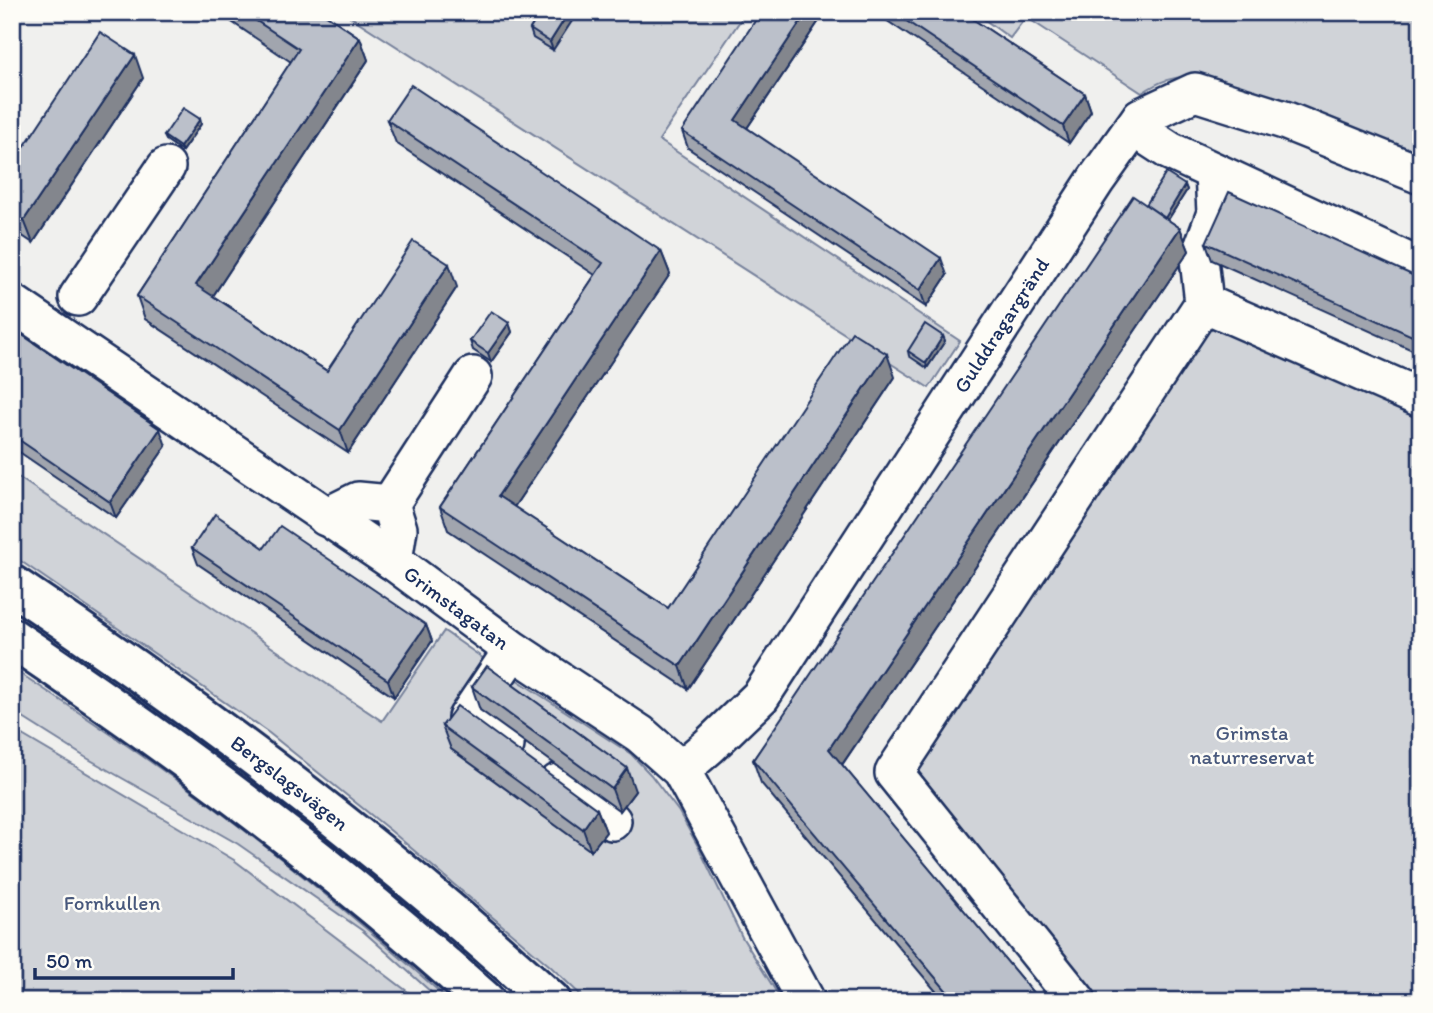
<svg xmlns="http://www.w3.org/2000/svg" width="1433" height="1013" font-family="Itim,sans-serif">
	<rect width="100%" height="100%" fill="#f0f0ee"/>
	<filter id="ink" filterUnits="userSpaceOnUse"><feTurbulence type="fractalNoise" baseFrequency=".0143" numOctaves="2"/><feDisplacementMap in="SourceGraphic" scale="14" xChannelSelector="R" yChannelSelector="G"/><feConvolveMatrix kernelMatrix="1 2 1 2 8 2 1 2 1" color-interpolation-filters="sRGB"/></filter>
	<g filter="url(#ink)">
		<path fill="#d0d3d8" stroke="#76819b" stroke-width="2" d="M343 12H746L659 140 960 341 929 388Z
			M974 12H1421V160L1194 77C1174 75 1158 82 1142 93L1026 17 1010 38Z
			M1206 321 1421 414V1001H1079L909 781Z
			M12 473 382 721 444 631 490 663 451 749 591 851 635 791 495 689 508 674 631 754 651 775 679 812 699 848 742 937 782 1001H587L550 966 391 831 269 733 12 555Z
			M12 668C88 718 164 769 236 824 310 880 381 940 450 1001H441L363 931 238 844 85 757 12 711Z
			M12 729 234 860 420 1001H12Z"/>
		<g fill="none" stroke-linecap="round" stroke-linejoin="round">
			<defs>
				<g id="minor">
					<path d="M1141 117 1150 138 1170 151 1421 268"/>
					<path d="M78 297 166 167"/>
					<path id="s1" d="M12 303 393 561 513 650 640 734 681 770 806 1001"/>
					<path d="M1204 303 1199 259 1216 213 1214 172"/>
					<path d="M390 504 473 376"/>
					<path d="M326 517 358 501 390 504 398 529 393 561"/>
					<path d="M505 745 467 718 506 660"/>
					<path id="s2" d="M681 770 709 746 761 696 1096 180 1141 117 1195 92 1284 120 1421 175"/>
					<path d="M558 783 612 821"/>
					<path d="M1077 1001 894 773 1204 303 1421 398"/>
				</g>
				<g id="major">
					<path id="s3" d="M12 585C201 711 383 847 551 1001"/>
					<path d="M12 638C178 750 336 867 485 1001"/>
				</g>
			</defs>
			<use href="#minor" stroke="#1b2f5e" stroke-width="42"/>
			<use href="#major" stroke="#1b2f5e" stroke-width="44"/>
			<use href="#minor" stroke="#fdfcf7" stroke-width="37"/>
			<use href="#major" stroke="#fdfcf7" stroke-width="38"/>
		</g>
		<path fill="#a1a5ae" stroke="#1b2f5e" stroke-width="2" d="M217 12H322L360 38 368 60 213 296 327 371 457 287 348 453 145 319 137 296 291 62Z
			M541 12 553 50 533 38 530 29Z
			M825 12 747 128 947 275 926 307 688 148 682 131Z
			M874 12H962L1085 94 1091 111 1069 143Z
			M143 78 33 243 12 229V161L14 162Z
			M200 119 201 124 182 151 166 140 164 136Z
			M387 120 661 251 670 274 514 507 668 608 895 377 688 689 448 530 440 507 595 275 396 143Z
			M1185 185 1187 190 1168 220 1180 228 1189 251 842 765 1040 1001H944L761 783 753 760 1146 205Z
			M1206 243 1421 279V354L1212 260Z
			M509 323 512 332 491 362 473 350 470 341Z
			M12 328 166 446 116 518 12 447Z
			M943 336 945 341 927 368 909 356 908 351Z
			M192 548H264L426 625 432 641 394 697 198 564Z
			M472 687 635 791 620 811 480 710Z
			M442 726 597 809 606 832 591 851 451 749Z"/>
		<path fill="#83868d" stroke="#1b2f5e" stroke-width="2" d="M569 12H578L553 50 550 42Z
			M807 12H825L741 137 735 120Z
			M360 38 368 60 205 308 196 285Z
			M135 55 143 78 33 243 24 220Z
			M1085 94 1091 111 1069 143 1063 126Z
			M200 119 201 124 182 151 180 147Z
			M1185 185 1187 190 1160 232 1159 227Z
			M1180 228 1189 251 837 772 829 749Z
			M661 251 670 274 506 519 498 496Z
			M941 258 947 275 926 307 920 290Z
			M449 264 457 287 348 453 340 430Z
			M509 323 512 332 491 362 488 353Z
			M943 336 945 341 927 368 926 363Z
			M887 354 895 377 688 689 680 666Z
			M160 429 166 446 116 518 110 502Z
			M426 625 432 641 394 697 388 680Z
			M627 768 635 791 620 811 612 789Z
			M597 809 606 832 591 851 583 829Z"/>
		<path fill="#bbc0ca" stroke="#1b2f5e" stroke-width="2" d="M243 12H322L360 38 196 285 327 371 413 241 449 264 340 430 137 296 299 49Z
			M541 12H569L550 42 530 29Z
			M761 12H807L735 120 941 258 920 290 682 131Z
			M893 12H962L1085 94 1063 126Z
			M100 32 135 55 24 220 12 212V161L14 162Z
			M411 85 661 251 498 496 668 608 852 332 887 354 680 666 440 507 603 263 387 120Z
			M183 108 200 119 180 147 164 136Z
			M1166 173 1185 185 1165 218 1146 205Z
			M1229 192 1421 279V340L1206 243Z
			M1133 196 1180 228 829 749 1040 1001H955L753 760Z
			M491 311 509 323 488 353 470 341Z
			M925 324 943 336 926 363 908 351Z
			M12 328 160 429 110 502 12 435Z
			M215 514 264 548 280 526 426 625 388 680 192 548Z
			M487 666 627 768 612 789 472 687Z
			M457 706 597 809 583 829 442 726Z"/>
	</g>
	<g text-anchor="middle" stroke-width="5" stroke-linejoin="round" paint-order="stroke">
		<g font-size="21" fill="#1b2f5e" stroke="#fdfcf7">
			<text dy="7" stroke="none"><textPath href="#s2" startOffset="551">Gulddragargränd</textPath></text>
			<text dy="7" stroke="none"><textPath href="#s1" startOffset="539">Grimstagatan</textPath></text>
			<text dy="7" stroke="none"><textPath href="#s3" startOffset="341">Bergslagsvägen</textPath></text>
		</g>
		<g font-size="21" fill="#48587c" stroke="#fdfcf7">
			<text x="1252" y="740">Grimsta<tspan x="1252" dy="24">naturreservat</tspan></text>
			<text x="112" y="910">Fornkullen</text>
		</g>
	</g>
	<rect width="1433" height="1013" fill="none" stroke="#fdfcf7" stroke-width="42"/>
	<rect x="21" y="21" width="1391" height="971" fill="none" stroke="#1b2f5e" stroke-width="2.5" filter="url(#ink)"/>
	<path d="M35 968v10h198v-10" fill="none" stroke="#1b2f5e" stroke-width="3.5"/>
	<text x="46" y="968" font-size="21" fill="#1b2f5e" stroke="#fdfcf7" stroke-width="5" paint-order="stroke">50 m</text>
</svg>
